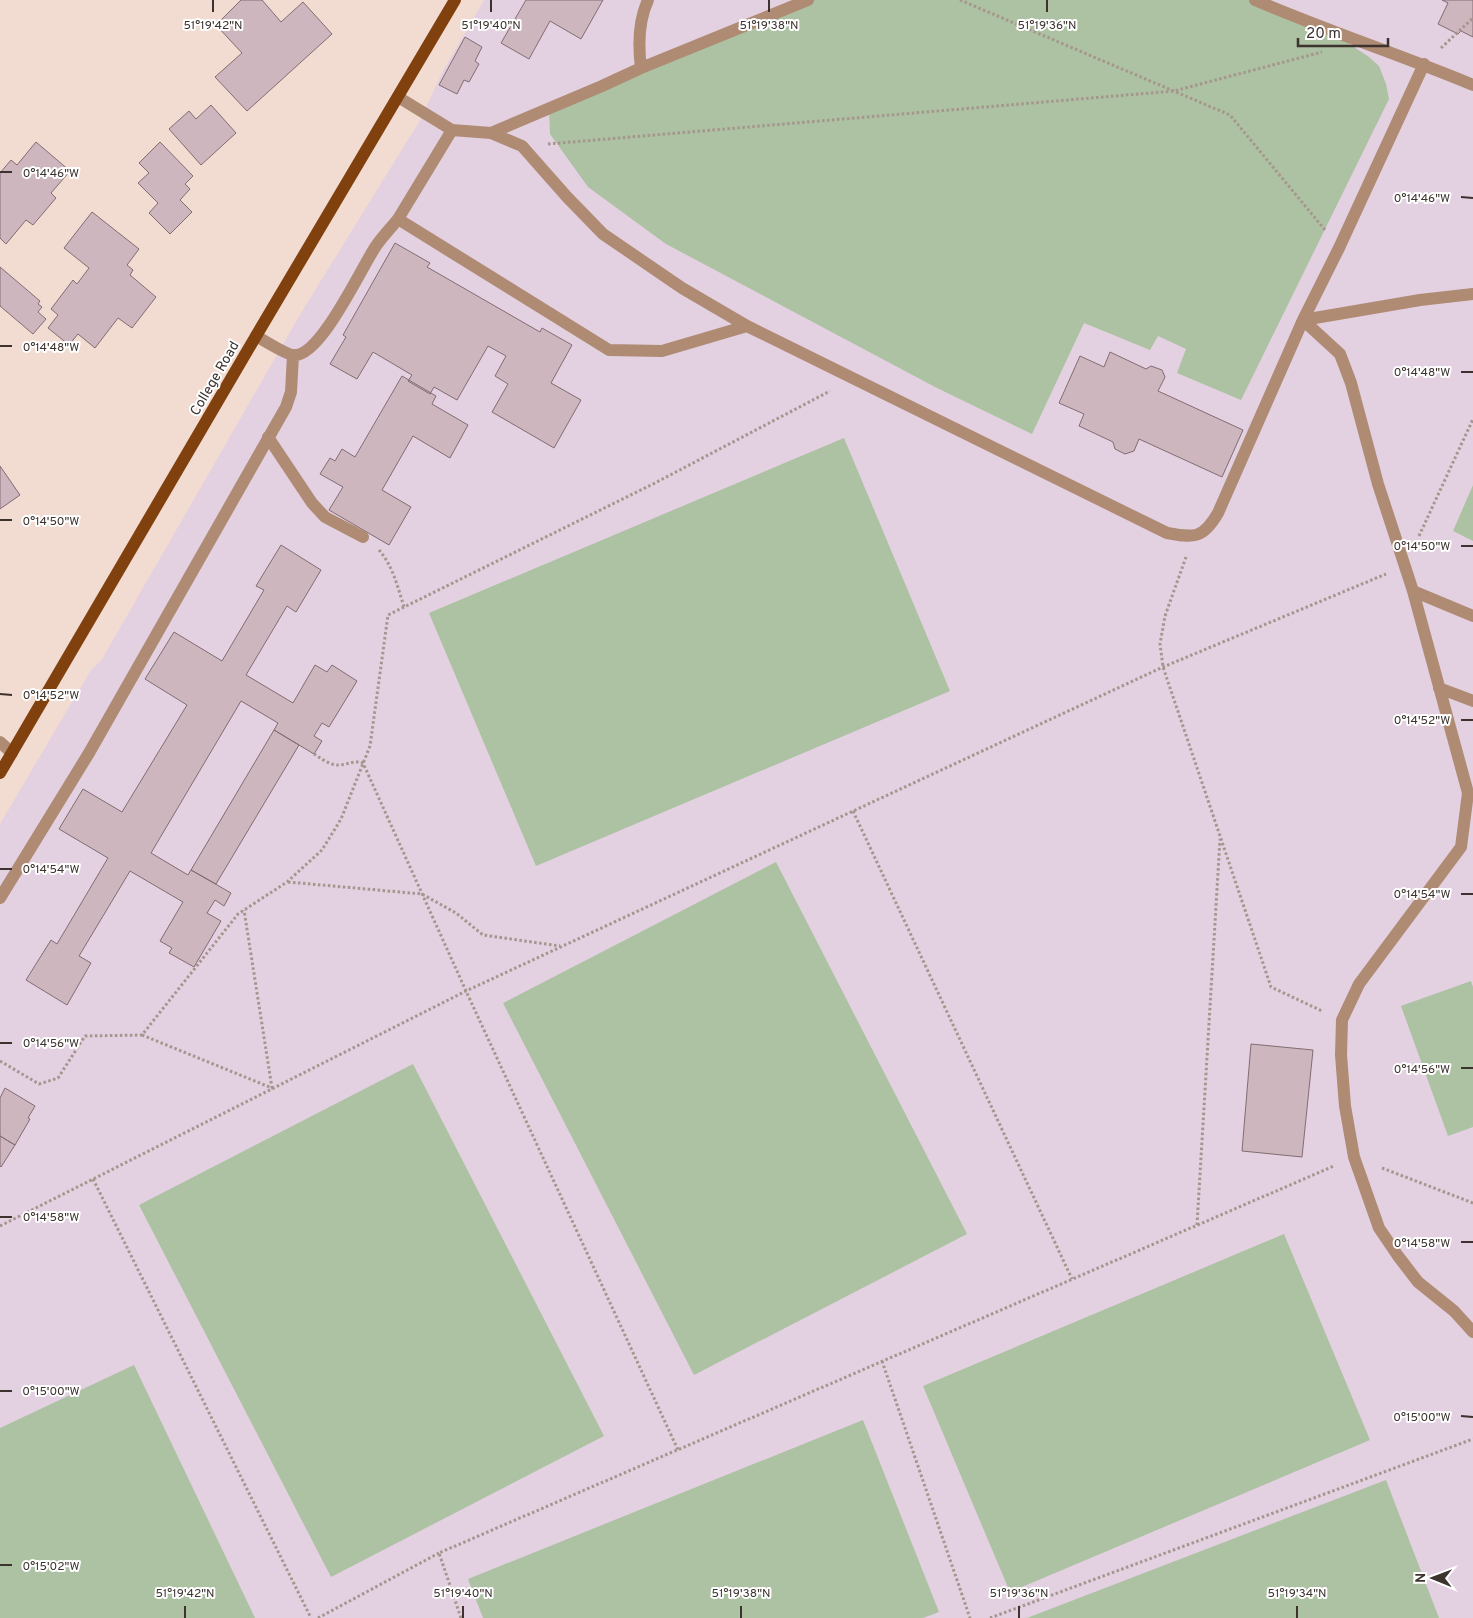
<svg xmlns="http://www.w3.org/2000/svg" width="1473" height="1618" font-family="Overpass,sans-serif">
	<rect width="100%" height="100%" fill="#f2dbd0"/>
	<path fill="#e3d0e1" d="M484 0H1473V1618H0V824L91 670 101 661 301 313 419 122 443 71Z"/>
	<path fill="#acc2a2" d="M808 0H1258L1324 27 1369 57 1379 66 1386 84 1389 99 1241 400 1177 373 1186 349 1158 336 1150 350 1084 323 1032 434 935 387 666 244 588 187 550 134 549 108Z
		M844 438 950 691 536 866 429 613Z
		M1473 485V541L1453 531Z
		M776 862 967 1234 694 1375 503 1003Z
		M1471 981 1473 987V1127L1448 1136 1401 1006Z
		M413 1064 604 1436 331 1577 139 1205Z
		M1284 1234 1370 1440 1010 1592 923 1386Z
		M134 1365 255 1618H0V1428Z
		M863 1420 939 1612 923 1618H483L468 1579Z
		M1386 1480 1439 1618H1027Z"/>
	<path fill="#ceb6be" stroke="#826c73" d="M241 0H262L281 22 303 2 332 34 247 111 215 77 242 53 216 25Z
		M526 0H603L581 39 550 21 529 59 501 43Z
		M1442 0H1473V37L1461 31 1458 34 1438 24 1448 3Z
		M465 37 482 47 475 61 479 64 469 82 464 80 457 94 439 85Z
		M211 105 236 133 201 165 169 129 189 111 196 119Z
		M36 142 70 171 51 193 56 198 33 225 26 220 6 244 0 238V173L11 160 17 165Z
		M160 142 193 176 185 184 190 189 180 200 192 212 170 234 149 213 158 203 138 183 149 173 139 163Z
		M92 212 139 249 127 265 133 270 130 275 156 297 132 328 118 318 95 348 78 334 69 345 48 328 58 315 51 309 73 280 77 284 89 268 64 248Z
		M395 243 430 263 427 267 540 332 542 328 572 345 551 383 581 400 554 448 492 412 508 384 495 376 506 356 488 346 457 400 434 387 430 394 408 381 412 375 373 352 357 379 330 364 346 337 343 335Z
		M0 267 40 301 38 304 42 307 38 312 46 319 33 334 0 306Z
		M1110 352 1146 369 1151 366 1162 370 1165 377 1158 391 1243 430 1222 477 1139 439 1134 451 1125 454 1115 449 1113 442 1079 426 1084 414 1059 403 1080 356 1104 367Z
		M402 376 436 396 432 404 468 425 450 458 413 436 382 490 411 507 389 545 329 510 343 487 320 474 330 458 335 461 342 449 355 457Z
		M0 466 20 495 0 509Z
		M281 545 321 570 296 612 287 606 246 675 293 703 315 665 327 672 332 665 357 681 329 727 322 723 314 736 322 741 314 754 274 730 278 723 241 701 151 853 188 875 191 870 231 893 224 906 215 900 207 913 221 921 194 967 169 953 172 948 160 941 183 902 130 871 79 956 91 963 67 1005 26 980 51 940 57 944 108 858 59 829 83 789 122 812 187 705 145 679 174 632 222 661 264 590 256 586Z
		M274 730 299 745 216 884 191 870Z
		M1251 1044 1313 1050 1302 1157 1242 1151Z
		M5 1088 35 1106 28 1118 30 1119 15 1145 0 1136V1098Z
		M0 1136 15 1145 1 1167 0 1166Z"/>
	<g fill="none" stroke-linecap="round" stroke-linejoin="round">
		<path stroke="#a6958d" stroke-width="3" stroke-dasharray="2.5 2.5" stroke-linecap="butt" d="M960 0 1230 115 1325 230
			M1441 48 1473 18
			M548 144 1174 91 1322 52
			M1419 536 1473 419
			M379 550C393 566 398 588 404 607
			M1186 557 1165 616 1160 644 1163 667 1271 987 1322 1011
			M314 754C322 759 331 766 340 765 349 764 355 760 363 763L466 991 678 1450
			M853 811 1072 1279
			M288 882 422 894 456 913 483 935 560 946
			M142 1035 272 1088 244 910
			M0 1061 39 1084 58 1078 85 1036 142 1035 238 914 287 882 322 850 341 819 370 746 388 615 655 483 830 391
			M1382 1168 1473 1203
			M93 1179 311 1618
			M1197 1225 1220 839
			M0 1226 466 991 1163 667 1386 574
			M882 1361 970 1618
			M318 1618 439 1553
			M461 1618 439 1553 1334 1166
			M990 1618 1473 1439"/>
		<path stroke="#af8b74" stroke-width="12" d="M1255 0C1327 31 1401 55 1473 85
			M641 68C638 45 638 22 648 0
			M398 97 452 130 491 133 602 86 641 68 808 0
			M491 133 522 146 567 197 603 234 682 288 747 326
			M398 219 452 130
			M1303 320 1340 354 1351 383 1378 484 1413 591 1468 793 1461 847 1359 984 1342 1020 1341 1055 1345 1106 1354 1157 1379 1228 1398 1256 1418 1282 1454 1311 1473 1332
			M1303 320 1420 300 1473 294
			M256 336C263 340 287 355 293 355 320 359 362 266 376 246 382 237 391 228 398 219L609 350 662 351 747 326 1167 533C1194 538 1203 539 1218 513L1303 320 1339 248 1424 64
			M268 437 312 503 325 517 363 537
			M1413 591 1473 616
			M1439 688 1473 701
			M0 742 12 753
			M0 898 89 753 286 407 291 392 293 355"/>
		<path stroke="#80410e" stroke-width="12" d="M0 773 256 336 455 0"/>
	</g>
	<path fill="none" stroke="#3c332f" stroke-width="2" d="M213 12V0M491 12V0M769 12V0M1047 12V0M0 172H12M1461 197 1473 198M0 346H12M1461 372H1473M0 520H12M1461 546H1473M0 694 12 695M1461 720H1473M0 869H12M1461 894H1473M0 1043H12M1461 1068H1473M0 1217H12M1461 1242H1473M0 1391H12M1461 1416 1473 1417M0 1565H12M185 1618V1606M463 1618V1606M741 1618V1606M1019 1618V1606M1297 1618V1606"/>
	<g text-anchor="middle" stroke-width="4" stroke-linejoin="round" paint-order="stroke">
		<g font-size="14" fill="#3c332f" stroke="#fff">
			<text transform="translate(214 378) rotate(-60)" y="5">College Road</text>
		</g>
	</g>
	<g font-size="12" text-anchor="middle" fill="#3c332f" stroke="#fff" stroke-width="4" stroke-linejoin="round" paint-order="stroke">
		<text x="213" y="29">51°19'42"N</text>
		<text x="491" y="29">51°19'40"N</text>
		<text x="769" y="29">51°19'38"N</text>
		<text x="1047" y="29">51°19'36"N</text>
		<text x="51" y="177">0°14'46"W</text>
		<text x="1422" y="202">0°14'46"W</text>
		<text x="51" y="351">0°14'48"W</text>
		<text x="1422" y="376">0°14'48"W</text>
		<text x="51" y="525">0°14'50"W</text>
		<text x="1422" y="550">0°14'50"W</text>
		<text x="51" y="699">0°14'52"W</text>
		<text x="1422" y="724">0°14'52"W</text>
		<text x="51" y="873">0°14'54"W</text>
		<text x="1422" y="898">0°14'54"W</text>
		<text x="51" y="1047">0°14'56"W</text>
		<text x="1422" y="1073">0°14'56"W</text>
		<text x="51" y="1221">0°14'58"W</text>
		<text x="1422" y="1247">0°14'58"W</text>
		<text x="51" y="1395">0°15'00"W</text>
		<text x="1422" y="1421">0°15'00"W</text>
		<text x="51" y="1570">0°15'02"W</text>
		<text x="185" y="1597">51°19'42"N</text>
		<text x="463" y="1597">51°19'40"N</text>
		<text x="741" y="1597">51°19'38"N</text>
		<text x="1019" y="1597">51°19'36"N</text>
		<text x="1297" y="1597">51°19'34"N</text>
	</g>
	<g transform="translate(1433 1578) rotate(271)" stroke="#ffffff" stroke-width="4" paint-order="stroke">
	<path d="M0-4L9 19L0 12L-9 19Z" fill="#3c332f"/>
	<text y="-8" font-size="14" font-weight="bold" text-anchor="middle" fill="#3c332f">N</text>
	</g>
	<path d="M1298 38v8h90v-8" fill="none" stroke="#3c332f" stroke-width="2.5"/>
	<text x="1306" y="38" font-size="15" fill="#3c332f" stroke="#ffffff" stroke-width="4" paint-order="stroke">20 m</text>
</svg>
